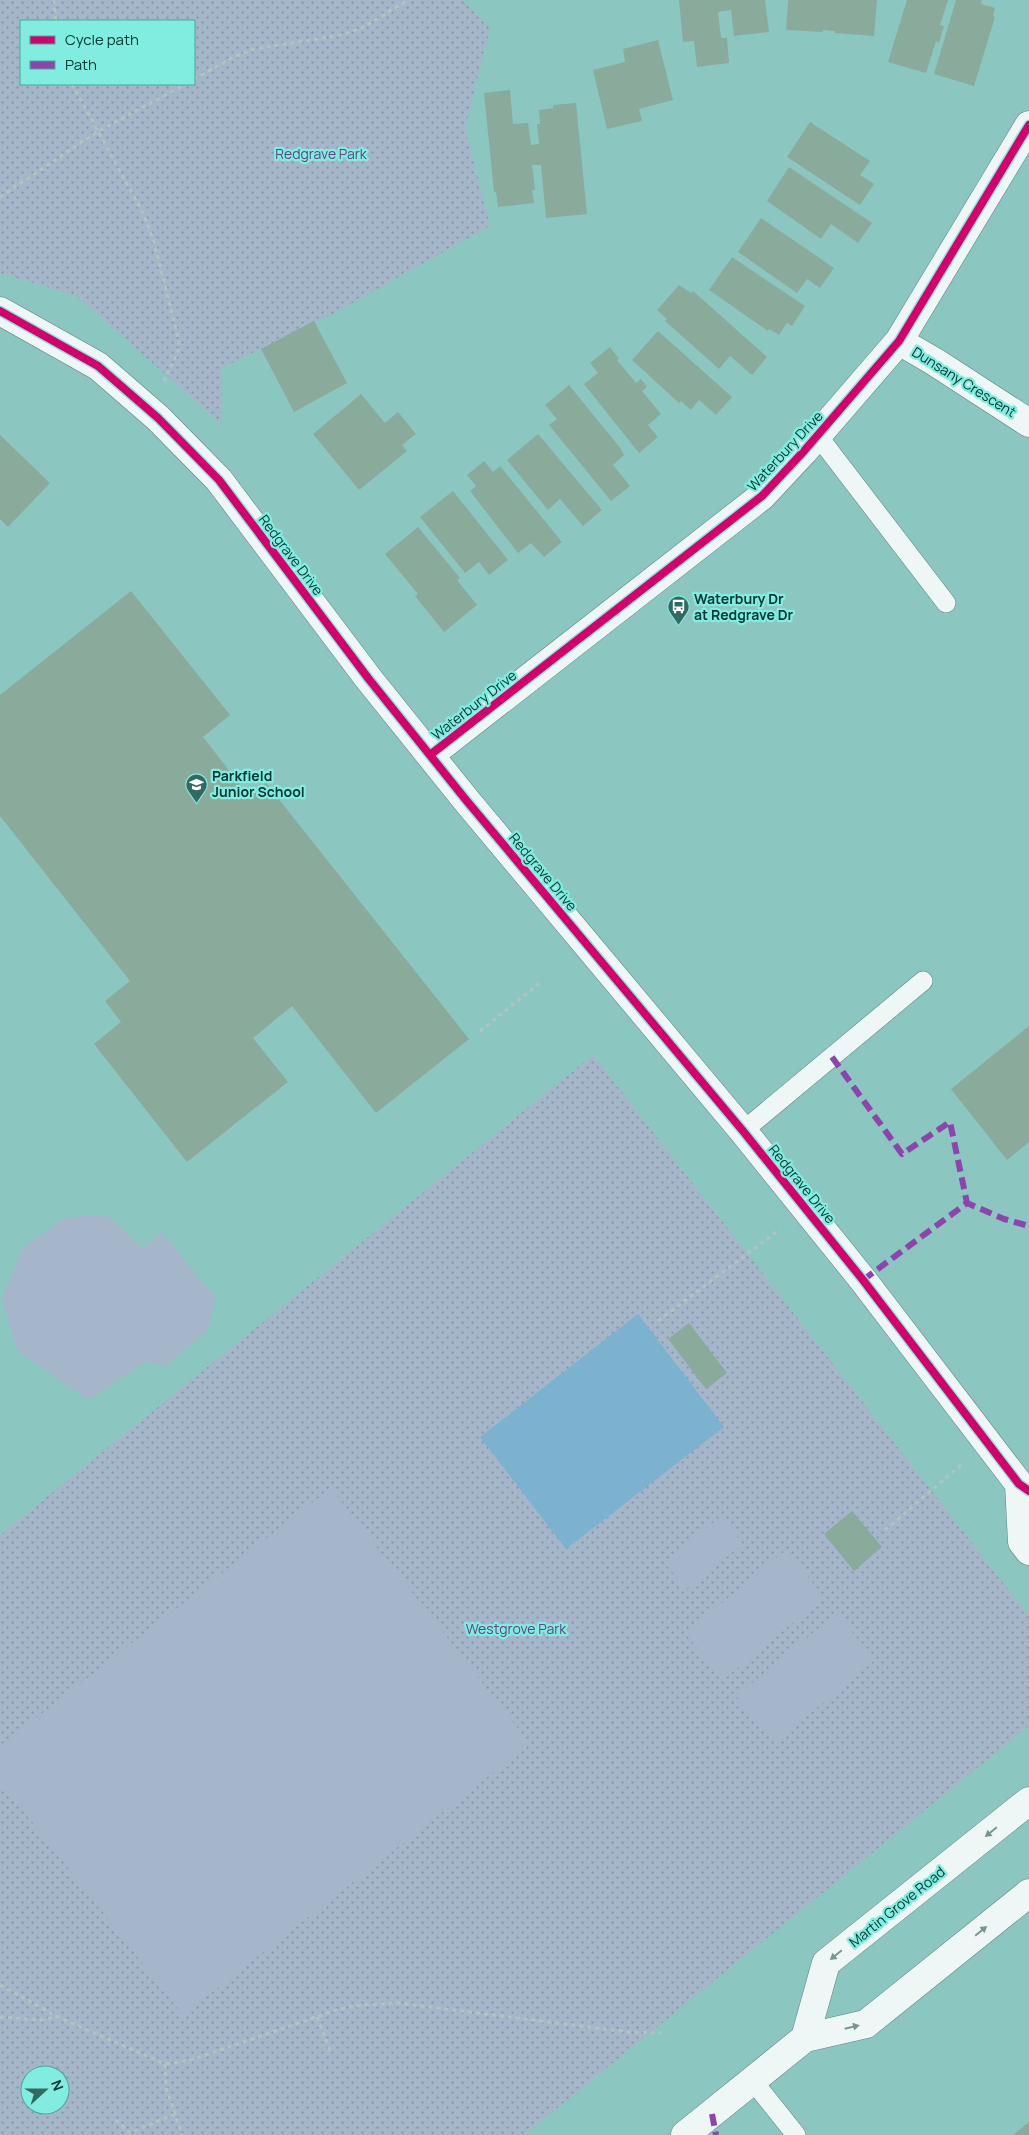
<svg xmlns="http://www.w3.org/2000/svg" width="1029" height="2135" font-family="Manrope,sans-serif">
	<defs>
		<pattern id="park-dots" width="8" height="8" patternUnits="userSpaceOnUse" patternTransform="scale(1.25)"><rect width="8" height="8" fill="#a5b6ca"/><path d="M2 2h.1M6 6h.1" fill="none" stroke="#8495a5" stroke-width="1.8" stroke-linecap="round"/></pattern>
	</defs>
	<rect width="100%" height="100%" fill="#8bc7c0"/>
	<path fill="url(#park-dots)" fill-rule="evenodd" d="M0 0H462L490 28 465 128 490 226 331 315 221 368 222 425 77 296 0 273ZM21 21H194V84H21Z
		M593 1055 1029 1616V1726L524 2135H0V1535ZM30 2075H60V2105H30Z"/>
	<path fill="#a5b6ca" d="M107 1215 143 1249 162 1232 216 1299 207 1331 164 1367 147 1361 88 1400 18 1351 2 1299 23 1247 66 1217Z
		M331 1488 530 1744 183 2015 0 1781V1746Z
		M721 1516 743 1544 686 1589 664 1562Z
		M786 1550 824 1597 723 1680 685 1633Z
		M837 1613 875 1660 774 1743 736 1696Z"/>
	<path fill="#7cb2cf" d="M638 1314 724 1427 566 1549 480 1437Z"/>
	<path fill="#8aaa9c" d="M679 0H765L769 32 734 36 731 10 718 12 721 38H727L729 63 697 67 694 41 683 42Z
		M788 0H877L874 36 835 33V31L822 30 823 32 786 30Z
		M907 0H948L940 25 944 26 939 43 936 41 926 73 888 62Z
		M956 0H982L981 4 995 8 993 16 995 17 974 86 934 74Z
		M658 40 673 100 639 109 642 121 607 129 593 70 625 62 623 49Z
		M510 90 513 124 528 123 531 145 539 144 537 124H540L539 110 553 108V105L576 103 587 214 546 218 541 165H532L535 190H532L534 203 498 207 496 192H494L484 93Z
		M810 122 870 161 860 175 874 184 860 205 787 157Z
		M789 167 872 223 858 243 831 224 821 239 767 201Z
		M761 218 834 268 820 288 807 279 797 293 738 252Z
		M732 257 805 306 792 326 787 323 779 335 769 329 768 331 709 290Z
		M679 285 691 293 693 291 767 357 752 375 730 356 719 369 665 321 667 319 657 310Z
		M314 321 347 383 294 412 261 349Z
		M658 331 732 397 716 415 699 400 691 410 681 401 679 403 632 360Z
		M610 347 619 359 617 360 636 383 641 379 647 387 642 391 661 414 648 425 658 437 639 453 584 384 598 373 590 363Z
		M569 385 621 449 624 455 613 465 630 486 611 501 549 425 557 419 545 405Z
		M361 394 385 423 398 412 416 434 402 445 407 451 359 490 313 434Z
		M538 434 602 510 583 526 560 499 548 510 507 460Z
		M0 435 50 483 8 527 0 519Z
		M484 461 493 472 500 466 562 542 544 557 531 543 518 553 470 491 476 486 467 475Z
		M453 491 508 560 489 575 479 562 465 573 420 517Z
		M418 527 460 578 457 580 477 605 444 632 415 596 418 594 385 554Z
		M131 591 230 715 203 737 249 796 266 783 469 1039 376 1113 292 1006 253 1038 288 1082 187 1162 94 1044 121 1022 105 1001 130 981 0 816V695Z
		M1029 1026V1142L1007 1160 951 1089Z
		M689 1323 727 1373 706 1389 668 1339Z
		M852 1511 882 1547 854 1571 824 1534Z
		M1029 2122V2135H1013Z"/>
	<g fill="none" stroke-linecap="round" stroke-linejoin="round">
		<defs>
			<path id="service" d="M818 436 946 603
				M743 1131 923 981
				M753 2081 796 2135"/>
			<path id="minor" d="M0 311 98 366 158 418 219 480 368 678 466 800 743 1131 863 1280 1019 1484 1029 1491
				M899 341 935 362 1029 423
				M430 755 762 496 804 451 899 341 1029 125
				M1019 1484 1022 1542 1029 1551"/>
			<path id="secondary" d="M805 2038 826 1963 1029 1801
				M685 2135 805 2038 866 2024 1029 1893"/>
		</defs>
		<use href="#service" stroke="#5c827e" stroke-width="20"/>
		<use href="#minor" stroke="#5c827e" stroke-width="29"/>
		<use href="#secondary" stroke="#5c827e" stroke-width="29"/>
		<path stroke="#b1c4c2" stroke-width="3" stroke-dasharray="4 4" stroke-linecap="butt" d="M54 0 56 21
			M194 79 232 58 254 49 341 35 364 27 408 0
			M72 84 144 215 154 242 179 341 178 351 164 381
			M0 197 97 132 186 84
			M480 1031 540 983
			M658 1321 780 1229
			M885 1530 962 1464
			M0 1985 58 2017 165 2064 191 2060 339 2009 362 2005 398 2003 629 2032 662 2033
			M0 2017 42 2020 57 2017
			M317 2017 331 2053
			M165 2064 166 2087 182 2135
			M116 2120 130 2133 175 2114"/>
		<use href="#service" stroke="#eef7f6" stroke-width="19"/>
		<use href="#minor" stroke="#eef7f6" stroke-width="28"/>
		<use href="#secondary" stroke="#eef7f6" stroke-width="28"/>
		<path stroke="#8e44ad" stroke-width="6" stroke-dasharray="12 6" stroke-linecap="butt" d="M832 1057 902 1154 950 1122 967 1203
			M863 1280 967 1203 1004 1219 1029 1226
			M712 2114 716 2135"/>
		<defs>
			<path id="cycleway" d="M0 311 98 366 158 418 219 480 368 678 466 800 743 1131 863 1280 1019 1484 1029 1491
				M430 755 762 496 804 451 899 341 1029 125"/>
		</defs>
		<use href="#cycleway" stroke="#80ede0" stroke-width="11"/>
		<use href="#cycleway" stroke="#d6006c" stroke-width="8"/>
	</g>
	<defs><path id="oneway-solid" d="M-6-.8H1V-3.2L6.5 0L1 3.2V.8H-6Z" transform="scale(1.25)"/></defs>
	<g fill="#789694">
		<use href="#oneway-solid" transform="translate(991 1832) rotate(141)"/>
		<use href="#oneway-solid" transform="translate(981 1931) rotate(-39)"/>
		<use href="#oneway-solid" transform="translate(836 1955) rotate(141)"/>
		<use href="#oneway-solid" transform="translate(852 2027) rotate(-13)"/>
	</g>
	<defs>
		<symbol id="bus-pin" viewBox="-11 -11 22 30"><path d="M0 17L-7.5 6A9.5 9.5 0 1 1 7.5 6Z" fill="#326963" stroke="#80ede0"/><path d="M-5-6H5V4H4V6H2V4H-2V6H-4V4H-5ZM-3.5-4V0h7V-4ZM-3.5 1.2v1.5H-2V1.2ZM2 1.2v1.5H3.5V1.2Z" fill="#fff"/></symbol>
		<symbol id="school-pin" viewBox="-11 -11 22 30"><path d="M0 17L-7.5 6A9.5 9.5 0 1 1 7.5 6Z" fill="#326963" stroke="#80ede0"/><path d="M0-5L7-2L0 1L-7-2ZM-4 1L0 2.5L4 1V4Q0 6-4 4Z" fill="#fff"/></symbol>
	</defs>
	<g fill-rule="evenodd">
		<use href="#bus-pin" x="666" y="594" width="25" height="34"/>
		<use href="#school-pin" x="184" y="772" width="25" height="34"/>
	</g>
	<g text-anchor="middle" stroke-width="4.5" stroke-linejoin="round" paint-order="stroke">
		<g font-size="14" fill="#654287" stroke="#80ede0">
			<text x="321" y="159">Redgrave Park</text>
			<text x="516" y="1634">Westgrove Park</text>
		</g>
		<g font-size="14" fill="#023631" stroke="#80ede0">
			<text transform="translate(964 382) rotate(32)" y="5">Dunsany Crescent</text>
			<text transform="translate(785 451) rotate(-47)" y="5">Waterbury Drive</text>
			<text transform="translate(291 555) rotate(53)" y="5">Redgrave Drive</text>
			<text transform="translate(474 705) rotate(-38)" y="5">Waterbury Drive</text>
			<text transform="translate(543 872) rotate(50)" y="5">Redgrave Drive</text>
			<text transform="translate(802 1184) rotate(51)" y="5">Redgrave Drive</text>
			<text transform="translate(897 1907) rotate(-39)" y="5">Martin Grove Road</text>
		</g>
		<g font-size="14" font-weight="bold" fill="#023631" stroke="#80ede0" text-anchor="start">
			<text x="694" y="604">Waterbury Dr<tspan x="694" dy="16">at Redgrave Dr</tspan></text>
			<text x="212" y="781">Parkfield<tspan x="212" dy="16">Junior School</tspan></text>
		</g>
	</g>
	<rect x="20" y="20" width="175" height="65" fill="#80ede0" stroke="#4ea49a"/>
	<rect x="30" y="36" width="25" height="8" fill="#d6006c" stroke="#4ea49a"/>
	<text x="65" y="45" font-size="15" fill="#023631">Cycle path</text>
	<rect x="30" y="61" width="25" height="8" fill="#8e44ad" stroke="#4ea49a"/>
	<text x="65" y="70" font-size="15" fill="#023631">Path</text>
	<g transform="translate(45 2090) rotate(69)"><circle r="24" fill="#80ede0" stroke="#4ea49a"/>
	<path d="M0-4L9 19L0 12L-9 19Z" fill="#326963"/>
	<text y="-8" font-size="14" font-weight="bold" text-anchor="middle" fill="#023631">N</text>
	</g>
</svg>
